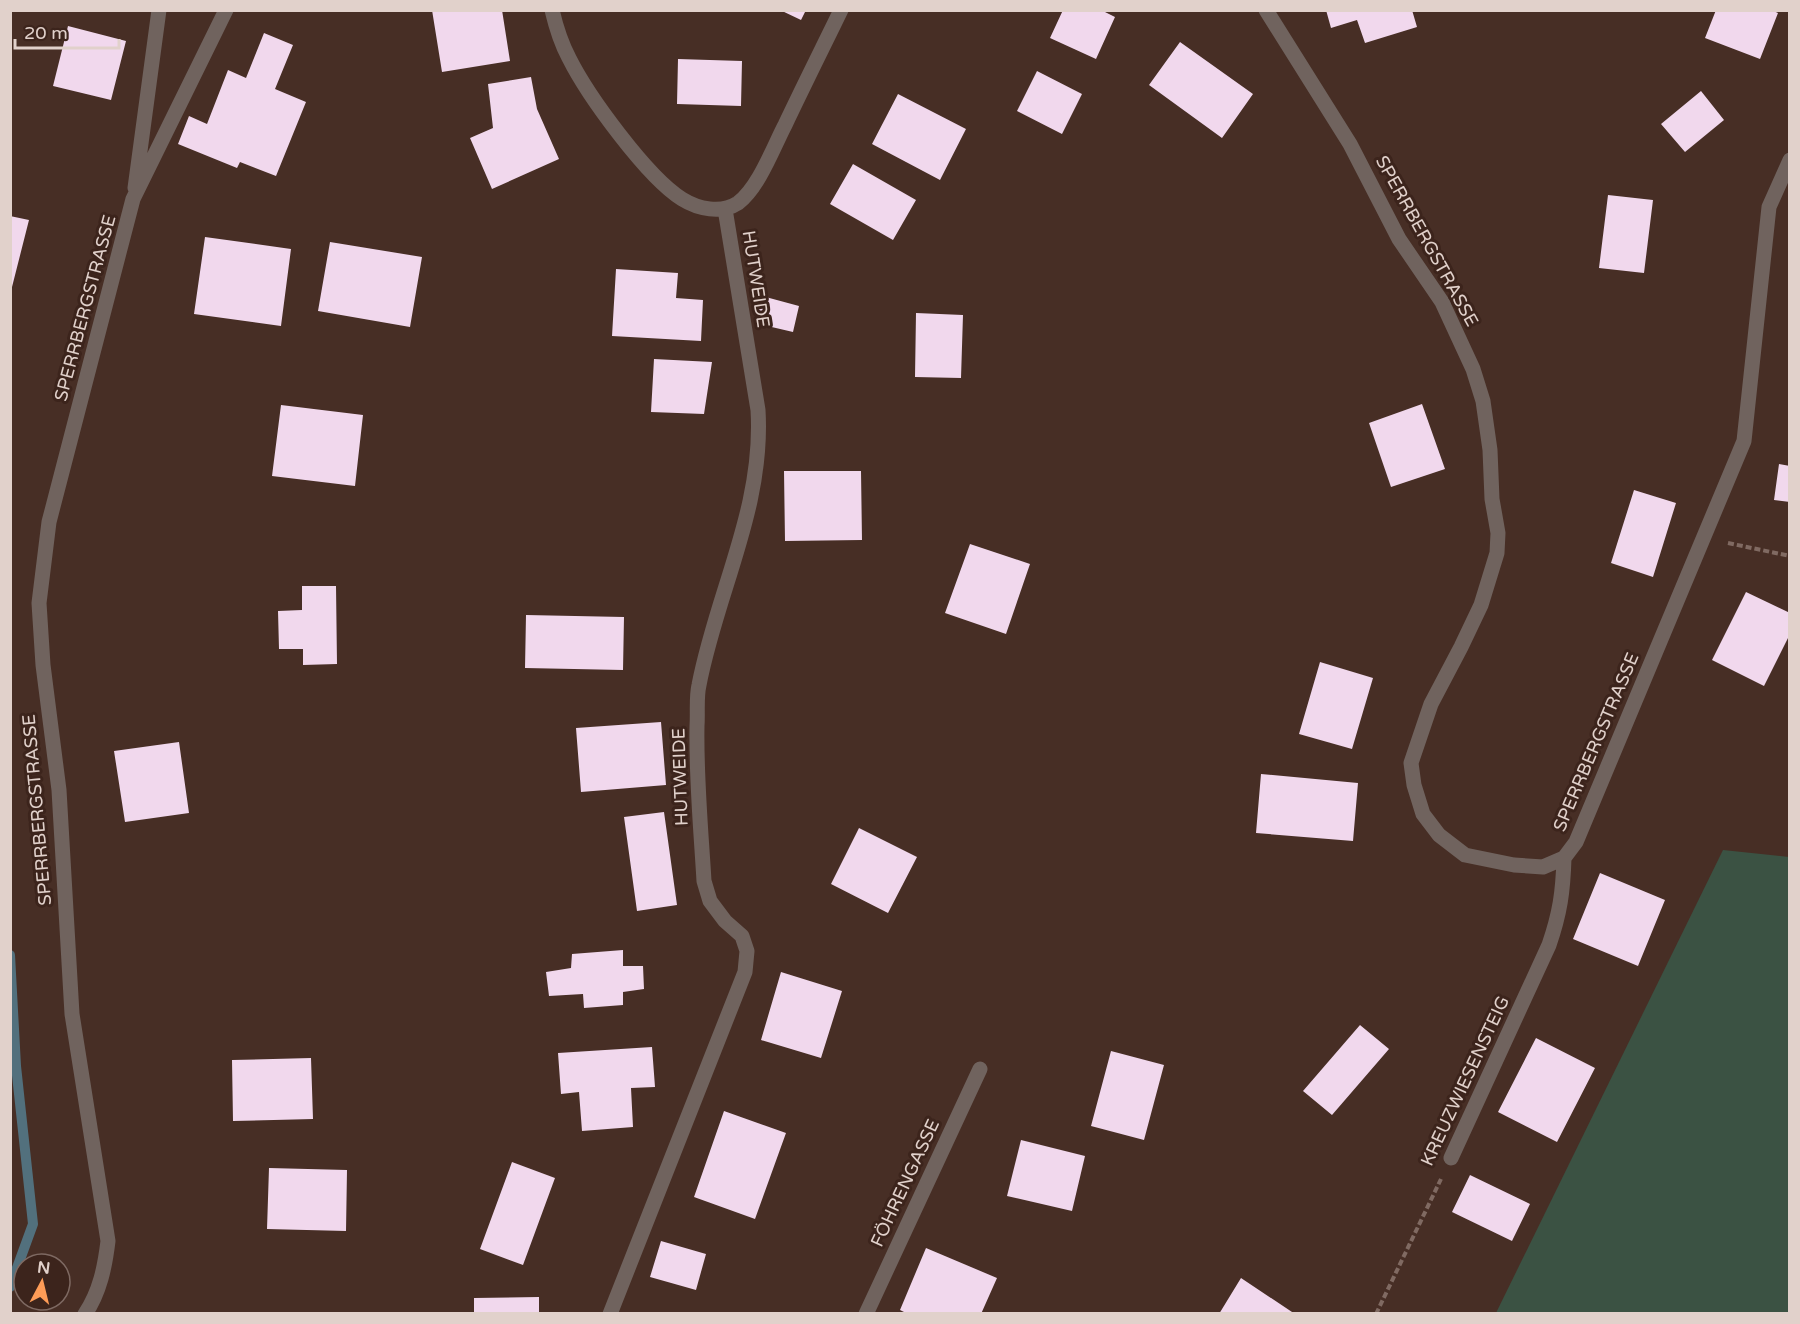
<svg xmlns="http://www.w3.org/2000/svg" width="1800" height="1324" font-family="'Varela Round',sans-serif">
	<rect width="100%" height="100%" fill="#472e25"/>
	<path fill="#3b5243" d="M1723 850 1789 857V1313H1496Z"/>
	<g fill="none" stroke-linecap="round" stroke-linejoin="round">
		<path stroke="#52707d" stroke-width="10" d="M10 955 16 1066 33 1224 10 1287"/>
	</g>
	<path fill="#f1d8ed" d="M432 10H502L510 61 442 72Z
		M780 10H806L801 20Z
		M1063 10H1101L1115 17 1096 59 1050 38Z
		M1326 10H1412L1417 27 1365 43 1357 20 1331 28Z
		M1716 10H1771L1778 13 1760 59 1705 38Z
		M68 26 126 41 111 100 53 86Z
		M264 33 293 45 275 89 306 102 276 176 240 162 237 168 178 144 189 116 207 124 228 70 246 78Z
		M1180 42 1253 94 1222 138 1149 85Z
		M678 59 742 61 741 106 677 104Z
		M1037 71 1082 94 1062 134 1017 111Z
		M531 77 537 109 559 159 492 189 470 138 493 128 488 84Z
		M1701 91 1724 120 1685 152 1661 124Z
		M898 94 966 129 940 180 872 144Z
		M853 164 916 200 893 240 830 204Z
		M1608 195 1653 200 1644 273 1599 268Z
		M10 216 29 220 11 291H10Z
		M205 237 291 249 281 326 194 314Z
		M330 242 422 257 410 327 318 311Z
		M616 269 678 273 676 298 703 300 701 341 612 336Z
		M762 296 799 306 793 332 755 323Z
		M916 313 963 315 961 378 915 377Z
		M654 359 712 362 704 414 651 412Z
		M1422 404 1445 469 1391 487 1369 423Z
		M281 405 363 415 355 486 272 476Z
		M1779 464 1790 466V502L1774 500Z
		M784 471H861L862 540 785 541Z
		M1634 490 1676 503 1653 577 1611 563Z
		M970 544 1030 564 1006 634 945 613Z
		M302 586H336L337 664 303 665V649H279L278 611 302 610Z
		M1746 592 1790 613V634L1764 686 1712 660Z
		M526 615 624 617 623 670 525 668Z
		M1320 662 1373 678 1352 749 1299 734Z
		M661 722 666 785 581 792 576 728Z
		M179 742 189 813 125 822 114 751Z
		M1261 774 1358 783 1353 841 1256 833Z
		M664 812 677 905 637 911 624 817Z
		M859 828 917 857 888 913 831 884Z
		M1600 873 1665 900 1638 966 1573 939Z
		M623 950V966H643L644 989 623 992V1005L584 1008 583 994 549 996 546 972 571 968 572 954Z
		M781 972 842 991 821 1058 761 1040Z
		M1360 1025 1389 1049 1332 1115 1303 1091Z
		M1536 1038 1595 1068 1557 1142 1498 1112Z
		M652 1047 655 1087 631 1088 633 1127 582 1131 579 1092 561 1094 558 1053Z
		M1111 1051 1164 1065 1144 1140 1091 1126Z
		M311 1058 313 1119 233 1121 232 1060Z
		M724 1111 786 1133 755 1219 694 1197Z
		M1021 1140 1085 1156 1072 1211 1007 1196Z
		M512 1162 555 1178 523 1265 480 1249Z
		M269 1168 347 1170 346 1231 267 1229Z
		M1470 1175 1530 1204 1512 1241 1452 1212Z
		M661 1241 706 1254 696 1290 650 1277Z
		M926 1248 997 1278 981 1314H908L900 1310Z
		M1241 1278 1295 1314H1219Z
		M539 1297V1314H474V1298Z"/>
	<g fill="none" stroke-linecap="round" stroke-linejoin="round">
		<path stroke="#806a62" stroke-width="4" stroke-dasharray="6 3" stroke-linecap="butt" d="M1728 543 1790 556
			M1376 1314 1441 1179"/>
		<path stroke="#70635e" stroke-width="15" d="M552 10C556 27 561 43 569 58 588 96 647 177 682 199 698 209 721 214 738 203 759 187 773 148 785 125 803 87 822 49 841 10
			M1266 10 1350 144 1399 239 1442 302 1473 369 1483 401 1490 450 1492 499 1498 533 1497 553 1481 605 1461 647 1431 704 1411 763 1414 785 1423 814 1439 835 1465 855 1514 865 1543 867 1564 858 1576 842 1744 441 1769 207 1790 160
			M135 188 159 10
			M1451 1158 1549 945C1560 913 1563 892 1564 858
			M85 1314C100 1292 105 1266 108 1241L72 1014 59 790 43 665 39 603 49 522 133 199 226 10
			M610 1314 745 972 747 951 742 936 725 921 710 901 704 881C701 830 696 778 697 726 698 713 696 698 699 685 717 591 764 508 758 410L725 209
			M866 1314 980 1069"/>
	</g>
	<g text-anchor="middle" stroke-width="6" stroke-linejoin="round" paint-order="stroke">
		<g font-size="18" fill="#e1d1cb" stroke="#3c241c">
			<text transform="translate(1427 241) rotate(61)" y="6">SPERRBERGSTRASSE</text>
			<text transform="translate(756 279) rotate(81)" y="6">HUTWEIDE</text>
			<text transform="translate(85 308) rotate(-75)" y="6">SPERRBERGSTRASSE</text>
			<text transform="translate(1596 742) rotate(-67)" y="6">SPERRBERGSTRASSE</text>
			<text transform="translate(680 777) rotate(-92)" y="6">HUTWEIDE</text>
			<text transform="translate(37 810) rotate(-95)" y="6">SPERRBERGSTRASSE</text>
			<text transform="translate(1465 1081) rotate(-65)" y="6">KREUZWIESENSTEIG</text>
			<text transform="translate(905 1183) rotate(-65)" y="6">FÖHRENGASSE</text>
		</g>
	</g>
	<rect width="1800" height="1324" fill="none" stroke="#e1d1cb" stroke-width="24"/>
	<g transform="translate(42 1282) rotate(7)"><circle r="28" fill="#3c241c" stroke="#7e6962" stroke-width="1.5"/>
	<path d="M0-4.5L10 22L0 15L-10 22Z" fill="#fe9c57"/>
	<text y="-9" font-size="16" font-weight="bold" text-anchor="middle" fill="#e1d1cb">N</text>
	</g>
	<path d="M15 39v9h104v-9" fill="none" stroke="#e1d1cb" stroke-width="3"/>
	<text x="24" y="39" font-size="18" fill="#e1d1cb" stroke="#3c241c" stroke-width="4.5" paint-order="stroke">20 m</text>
</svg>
